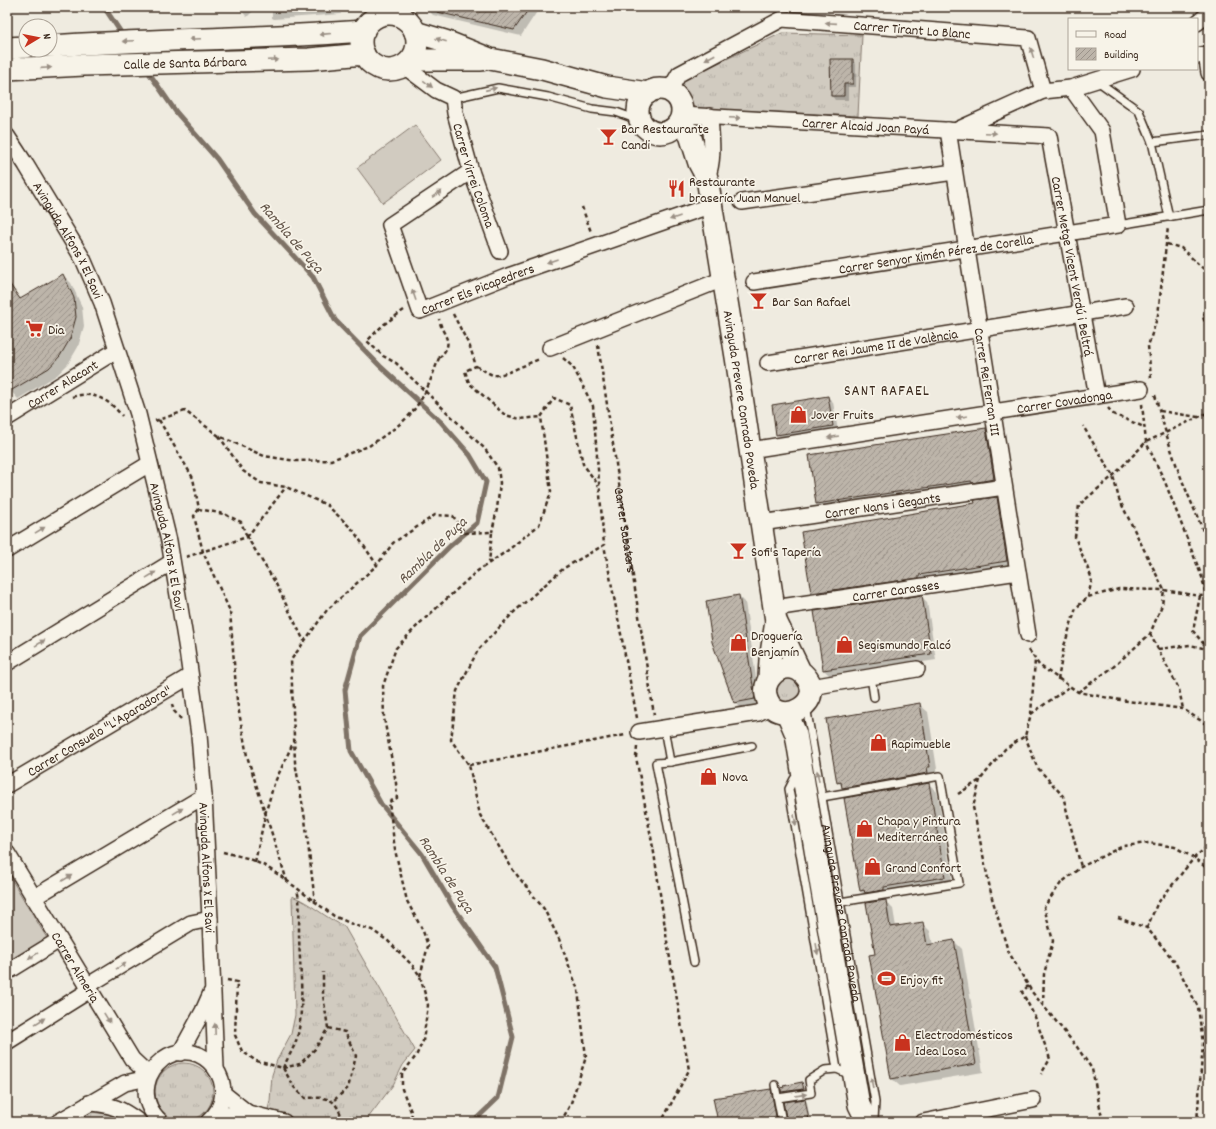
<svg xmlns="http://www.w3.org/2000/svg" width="1216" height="1129" font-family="Dekko,sans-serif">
	<defs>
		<pattern id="grass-tufts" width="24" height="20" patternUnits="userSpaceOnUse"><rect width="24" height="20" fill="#d1cbc0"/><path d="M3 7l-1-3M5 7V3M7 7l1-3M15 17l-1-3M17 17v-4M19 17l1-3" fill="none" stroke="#b4aea5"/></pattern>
		<pattern id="building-hatch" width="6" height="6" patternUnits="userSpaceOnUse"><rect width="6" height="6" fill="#bdb5aa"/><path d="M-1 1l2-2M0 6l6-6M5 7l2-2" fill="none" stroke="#9b938a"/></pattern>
	</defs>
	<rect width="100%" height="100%" fill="#efebe0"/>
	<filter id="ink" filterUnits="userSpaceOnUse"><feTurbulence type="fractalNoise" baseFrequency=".025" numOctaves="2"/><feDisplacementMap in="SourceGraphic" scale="8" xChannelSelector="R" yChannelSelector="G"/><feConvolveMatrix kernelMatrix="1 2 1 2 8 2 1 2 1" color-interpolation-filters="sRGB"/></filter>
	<g filter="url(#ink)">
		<path fill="url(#grass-tufts)" stroke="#867a6f" d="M782 33 862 35 858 116 691 108 687 93 679 87 686 78Z
			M783 676 798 679 801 694 794 702C778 702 775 699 775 684Z
			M292 896C311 903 325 918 344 926L415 1050 403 1065 393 1085 365 1122H265L270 1101 272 1075 277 1060 291 1034 295 1015Z
			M155 1092a29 29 0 1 1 58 0a29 29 0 1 1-58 0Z
			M92 1112 113 1115 126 1122H69L78 1117Z"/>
		<path fill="#d1cbc0" stroke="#867a6f" d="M415 125 441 160 383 203 357 168Z
			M7 872 47 938 7 962Z"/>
		<path fill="#0003" d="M238 7H253L255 9 247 17Z
			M272 7H340L341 14 274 19 272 18Z
			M445 7H540L521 36 433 15 428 10Z
			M852 60 856 64V87H848V100H835L832 96Z
			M63 275 71 283 82 307 84 326 78 347 68 364 57 375 18 399 7 387V293L13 291 22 299Z
			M828 397 833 402 838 431 783 440 777 434Z
			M986 429 992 435 999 485 823 510 817 504 810 456Z
			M996 498 1002 504 1013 566 818 599 812 593 802 533 976 504Z
			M739 596 745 602 760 705 741 708 735 702Z
			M921 596 927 602 936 660 830 676 824 670Z
			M919 704 928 712 938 775H934L935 781 927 782 937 792 953 885 891 895 892 898 874 901 871 898 869 899 860 891 853 798 838 782Z
			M885 901 893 909 896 927 922 923 930 931 933 945 954 941 962 949 983 1072 900 1086 892 1079 876 955Z
			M802 1083 805 1090 784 1094 782 1092V1089Z
			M770 1090 772 1092 778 1122H719Z
			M805 1100 807 1102 810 1122H788Z"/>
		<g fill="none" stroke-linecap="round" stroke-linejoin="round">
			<path stroke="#7e7266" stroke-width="5" d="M104 7 124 37
				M147 70 176 112 217 159 255 214 313 277 335 320 380 366 441 422 470 455 486 482 477 523 450 546 360 636 345 690 351 751 381 804 422 854 452 905 495 967 513 1037 498 1098 473 1122"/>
		</g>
		<path fill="url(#building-hatch)" stroke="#3b2a1e" d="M438 7H530L514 30 437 12Z
			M830 59H853V84H844V96H831Z
			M63 274 74 298 76 317 70 339 60 356 49 368 7 393V280L20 299Z
			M828 396 833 426 776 435 772 405Z
			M986 428 994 479 972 483 971 481 816 504 809 455Z
			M997 497 1007 561 919 575V578L811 593 801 532 975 503 974 500Z
			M739 595 755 699 734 703 712 642 706 601Z
			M922 595 931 654 823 670 814 611Z
			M920 703 930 767H927L928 773 842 788 841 782 837 783 826 719Z
			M929 783 945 877 884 887V890L865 893 864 890 860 891 844 798Z
			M886 900 890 927 923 922 927 945 954 940 976 1064 891 1079 869 955 875 954 866 903Z
			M802 1082 804 1089 781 1092V1088L784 1087 783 1086Z
			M771 1089 777 1122H718L713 1098Z
			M805 1099 809 1120 787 1122 783 1102Z"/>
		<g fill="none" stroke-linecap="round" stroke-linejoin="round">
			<defs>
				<g id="lane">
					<path d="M1096 80 1139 111 1152 142 1169 217"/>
					<path d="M453 98 498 88 548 97 592 109 616 112 641 121"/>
					<path d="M1152 142 1209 135"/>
					<path d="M1118 225 1209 210"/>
					<path d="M871 677 874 697"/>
					<path id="s2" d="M806 706 875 1102 874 1120"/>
					<path d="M664 728 670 762 752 746"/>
					<path d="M670 762 656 763 694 962"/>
					<path d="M799 776 794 779 789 789 837 1069 850 1075"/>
					<path d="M822 797 940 776 959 883 840 902"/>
					<path d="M775 1085 782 1122"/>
					<path d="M778 1098 811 1093 809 1080 825 1070 837 1069"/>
				</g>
				<g id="street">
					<path d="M401 7 405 19"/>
					<path d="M372 20 378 7"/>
					<path d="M1197 23 1207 15 1209 12"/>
					<path d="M1197 56 1206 54 1209 73"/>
					<path id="s3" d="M404 66 436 90 453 98 455 113 471 171 500 251"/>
					<path id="s4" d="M669 91 679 74 782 19 1028 38 1043 91"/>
					<path id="s5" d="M682 115 1049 136 1097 396"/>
					<path d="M959 129 1043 91 1071 88 1132 69"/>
					<path id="s6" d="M948 130 1028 635"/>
					<path id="s7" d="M7 136 26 165 83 259 102 303 138 414 169 541 187 650 199 735 204 796 210 919 216 1068"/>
					<path id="s8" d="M471 171 390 225 420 311 508 276 712 205"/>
					<path d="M707 178C715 158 711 137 710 116"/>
					<path d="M742 202 954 172"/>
					<path id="s9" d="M754 282 1118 225 1102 131 1071 88"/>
					<path d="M550 348 723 279"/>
					<path id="s10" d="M768 363 1126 306"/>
					<path id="s11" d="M7 418 117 350"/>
					<path id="s12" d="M750 450 1141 389"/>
					<path id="s13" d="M761 523 1004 487"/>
					<path d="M7 550 149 464"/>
					<path id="s14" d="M774 608 1018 572"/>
					<path d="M7 663 172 562"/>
					<path d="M811 687 917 669"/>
					<path d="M639 732 758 713 772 706"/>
					<path id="s15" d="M7 785 190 676"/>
					<path id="s16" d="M7 853 132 1059 149 1075"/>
					<path d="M33 898 204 796"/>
					<path d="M7 972 59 940"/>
					<path d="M87 986 191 923 210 919"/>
					<path d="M7 1042 90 990"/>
					<path d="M180 1053 203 1011 211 993"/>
					<path d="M223 1093 248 1113"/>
					<path d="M89 1103C111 1104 122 1109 139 1122"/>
					<path d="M214 1116 248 1113 284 1122"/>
					<path d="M58 1122 125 1083 148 1078"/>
					<path d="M161 1122C150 1112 144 1099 147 1084 149 1073 154 1066 163 1059 201 1032 247 1087 208 1122"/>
					<path d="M923 1122 1033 1100"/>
				</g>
				<g id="secondary">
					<circle cx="389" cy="42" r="28"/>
					<path d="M415 32 445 41 490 59 542 69 607 87 648 93"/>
					<path d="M50 46C155 39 259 39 364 31"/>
					<path d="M7 48 26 47"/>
					<path d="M411 60H481"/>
					<path id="s17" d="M7 69 84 65 309 59 364 54"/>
					<circle cx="660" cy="111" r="22"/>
					<path id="s18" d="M680 122 690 135 699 163 707 178 736 357 776 621 800 671C836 700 775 734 766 695 763 680 777 666 792 668 794 668 798 670 800 671"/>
					<path d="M769 678 770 660 776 621"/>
					<path d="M787 713 796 734 821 886 859 1105 867 1121"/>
				</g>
			</defs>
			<use href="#lane" stroke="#3b2a1e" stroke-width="10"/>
			<use href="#street" stroke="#3b2a1e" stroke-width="18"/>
			<use href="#secondary" stroke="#3b2a1e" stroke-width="24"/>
			<g stroke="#3b2a1e" stroke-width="2.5" stroke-dasharray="4 3" stroke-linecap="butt">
				<path d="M582 207 591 232"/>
				<path d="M1167 244 1181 248 1209 274"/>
				<path d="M1209 305 1203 317 1209 333"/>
				<path d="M404 310 383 325 367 341 383 356 396 363 485 449 498 468 500 483 497 509 492 532"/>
				<path d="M453 314 470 347 476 366 465 371 469 383 505 415 520 419 541 417"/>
				<path id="s1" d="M598 345 654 715"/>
				<path d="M439 358C456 341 443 338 439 319"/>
				<path d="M563 358 573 367 593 406 604 545"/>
				<path d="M476 366C482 369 487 373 493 375 504 377 529 362 540 359"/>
				<path d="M1151 378 1148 346 1158 315 1168 227"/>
				<path d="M1155 395C1163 423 1171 452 1182 480 1191 503 1202 525 1209 549"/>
				<path d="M72 397C92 390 110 400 122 416"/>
				<path d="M1142 404 1146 442 1165 482 1202 577 1206 596"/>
				<path d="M1108 408 1113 414 1144 427"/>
				<path d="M1160 411 1198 417"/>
				<path d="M159 420 193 478 199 509 224 514 241 522 247 537"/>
				<path d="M155 421 185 411 219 436 264 456 296 461 331 460 369 446"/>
				<path d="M219 436 243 471 261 483 286 487 327 505 353 530 377 565 393 543 435 515 453 516 465 533 492 532 489 563"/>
				<path d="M199 509 194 516 203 552 230 611 237 701 247 756 287 881"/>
				<path d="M247 537 286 487"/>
				<path d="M186 557 247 537 275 582 304 641"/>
				<path d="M1200 596 1193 631 1208 649"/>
				<path d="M1088 597 1092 579 1075 537 1079 505 1113 476 1146 442 1209 412"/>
				<path d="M1150 634 1179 689 1183 709"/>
				<path d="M1158 649 1190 645 1207 649"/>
				<path d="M1029 650 1039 665 1078 692 1114 699 1183 709 1209 726"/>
				<path d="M1058 680 1064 646 1076 608 1088 597 1119 589 1164 590 1200 596 1209 595"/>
				<path d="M1078 692 1112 668 1150 634 1162 605 1164 590 1119 499 1113 476 1083 426"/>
				<path d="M172 704 174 711 181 719"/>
				<path d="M1031 714 1069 687"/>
				<path d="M1025 736 1037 767 1063 796 1081 867"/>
				<path d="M637 747 636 757 654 853 667 941 689 1070 663 1119 657 1122"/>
				<path d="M469 765 625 735"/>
				<path d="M980 780 973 807 992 898 1008 951 1032 992 1077 1047 1092 1069 1103 1122"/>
				<path d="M958 794 980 780 1005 749 1025 736 1031 714 1035 660"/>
				<path d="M223 852 247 858 265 866 282 877 334 916 354 925 372 930 388 941 413 966 420 976 428 1005 423 1041 416 1056 402 1074V1089L412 1114 409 1122"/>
				<path d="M255 862 266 811 274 784 293 743"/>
				<path d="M315 902 305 819 295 762 291 660 327 610 377 565"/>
				<path d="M1118 918 1147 928 1175 962 1198 1007 1203 1043 1197 1122"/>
				<path d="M1147 928 1157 904 1194 858 1209 845"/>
				<path d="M420 976 428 946 423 931 407 901 395 850 389 802 397 798 396 783 384 718 383 686 396 648 419 624 476 572 507 551 539 525 551 492 541 417 554 398 570 405 583 464 599 486"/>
				<path d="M227 980 237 982 235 1035 240 1047 242 1051 256 1061 283 1068 294 1087 305 1098C329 1097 336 1097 343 1122"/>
				<path d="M1028 986 1022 992 1035 1017 1050 1059 1041 1074"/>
				<path d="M1043 1005 1044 974 1053 941 1044 907 1061 883 1081 867 1123 846 1149 843 1175 847 1194 858 1209 870"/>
				<path d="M328 1028 345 1032 356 1056 348 1088 333 1101"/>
				<path d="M283 1068C288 1057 295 1047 298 1034 305 1000 299 964 299 929 299 916 301 903 297 890"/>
				<path d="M283 1068 300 1064 315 1049 328 1028 323 995V972"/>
				<path d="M561 1122 571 1103 586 1057 578 990 559 939 544 909 513 870 480 815 469 765 451 740 457 691 478 650 513 613 564 568 604 545 637 718"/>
			</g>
			<use href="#lane" stroke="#f7f3e8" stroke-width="7"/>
			<use href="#street" stroke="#f7f3e8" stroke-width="15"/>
			<use href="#secondary" stroke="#f7f3e8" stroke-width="21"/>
			<path stroke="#3b2a1e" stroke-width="2.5" stroke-dasharray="4 3" stroke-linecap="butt" d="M369 446C386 434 407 422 418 404 428 390 433 373 439 358"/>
		</g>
		<defs><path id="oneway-solid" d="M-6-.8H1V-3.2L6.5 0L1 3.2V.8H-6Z"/></defs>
		<g fill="#998e83">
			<use href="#oneway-solid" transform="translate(831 23) rotate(-176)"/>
			<use href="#oneway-solid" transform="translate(325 34) rotate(175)"/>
			<use href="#oneway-solid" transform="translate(195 39) rotate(178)"/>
			<use href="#oneway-solid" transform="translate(441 40) rotate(-162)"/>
			<use href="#oneway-solid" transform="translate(128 41) rotate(177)"/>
			<use href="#oneway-solid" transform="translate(1032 53) rotate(-106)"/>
			<use href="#oneway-solid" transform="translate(710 57) rotate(152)"/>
			<use href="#oneway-solid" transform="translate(273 60) rotate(-2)"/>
			<use href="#oneway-solid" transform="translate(46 68) rotate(-4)"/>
			<use href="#oneway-solid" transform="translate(428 84) rotate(37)"/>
			<use href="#oneway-solid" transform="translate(491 89) rotate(-13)"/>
			<use href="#oneway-solid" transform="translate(735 118) rotate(3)"/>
			<use href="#oneway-solid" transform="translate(991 133) rotate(3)"/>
			<use href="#oneway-solid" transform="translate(437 194) rotate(-33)"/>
			<use href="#oneway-solid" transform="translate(675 218) rotate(161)"/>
			<use href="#oneway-solid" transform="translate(552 261) rotate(161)"/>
			<use href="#oneway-solid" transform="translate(414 295) rotate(-109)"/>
			<use href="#oneway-solid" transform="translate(962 417) rotate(171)"/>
			<use href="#oneway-solid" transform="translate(833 437) rotate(171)"/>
			<use href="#oneway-solid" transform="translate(40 530) rotate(-31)"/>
			<use href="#oneway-solid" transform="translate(151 575) rotate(-32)"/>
			<use href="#oneway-solid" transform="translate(40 643) rotate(-32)"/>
			<use href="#oneway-solid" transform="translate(818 776) rotate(-100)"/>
			<use href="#oneway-solid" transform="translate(178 811) rotate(-31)"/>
			<use href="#oneway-solid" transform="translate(795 820) rotate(80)"/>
			<use href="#oneway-solid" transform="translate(67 878) rotate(-31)"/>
			<use href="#oneway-solid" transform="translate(817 949) rotate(81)"/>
			<use href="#oneway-solid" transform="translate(33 956) rotate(148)"/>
			<use href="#oneway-solid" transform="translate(121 966) rotate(-31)"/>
			<use href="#oneway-solid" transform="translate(107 1018) rotate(58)"/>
			<use href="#oneway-solid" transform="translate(40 1021) rotate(-32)"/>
			<use href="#oneway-solid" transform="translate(215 1029) rotate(-92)"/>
			<use href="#oneway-solid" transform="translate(872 1083) rotate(-100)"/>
			<use href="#oneway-solid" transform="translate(801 1095) rotate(-9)"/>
		</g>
	</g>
	<defs>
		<symbol id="bar-bare" viewBox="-9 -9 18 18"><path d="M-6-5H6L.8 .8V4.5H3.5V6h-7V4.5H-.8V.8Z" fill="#c8321e" stroke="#f7f3e8" stroke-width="2.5" paint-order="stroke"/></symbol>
		<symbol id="restaurant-bare" viewBox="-9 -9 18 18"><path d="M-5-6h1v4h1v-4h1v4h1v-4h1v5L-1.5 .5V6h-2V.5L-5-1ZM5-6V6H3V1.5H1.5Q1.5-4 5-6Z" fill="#c8321e" stroke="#f7f3e8" stroke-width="2.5" paint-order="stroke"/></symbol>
		<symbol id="supermarket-bare" viewBox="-9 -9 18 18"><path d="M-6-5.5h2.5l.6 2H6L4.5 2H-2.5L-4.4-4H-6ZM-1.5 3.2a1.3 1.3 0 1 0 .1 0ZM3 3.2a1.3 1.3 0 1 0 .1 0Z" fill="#c8321e" stroke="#f7f3e8" stroke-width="2.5" paint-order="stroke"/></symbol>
		<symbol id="shop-bare" viewBox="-9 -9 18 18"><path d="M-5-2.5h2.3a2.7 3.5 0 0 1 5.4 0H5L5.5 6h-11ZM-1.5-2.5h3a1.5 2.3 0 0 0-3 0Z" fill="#c8321e" stroke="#f7f3e8" stroke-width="2.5" paint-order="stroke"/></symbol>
		<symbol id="stadium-bare" viewBox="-9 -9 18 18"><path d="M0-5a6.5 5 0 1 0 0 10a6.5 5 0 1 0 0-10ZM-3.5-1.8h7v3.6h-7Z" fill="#c8321e" stroke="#f7f3e8" stroke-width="2.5" paint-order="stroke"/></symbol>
	</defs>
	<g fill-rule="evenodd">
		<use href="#bar-bare" x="596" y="124" width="25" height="25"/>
		<use href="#restaurant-bare" x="664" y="176" width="25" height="25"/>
		<use href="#bar-bare" x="746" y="288" width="25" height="25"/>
		<use href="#supermarket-bare" x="22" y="316" width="25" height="25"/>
		<use href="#shop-bare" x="786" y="402" width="25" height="25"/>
		<use href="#bar-bare" x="726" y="538" width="25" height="25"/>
		<use href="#shop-bare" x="726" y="630" width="25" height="25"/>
		<use href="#shop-bare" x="832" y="632" width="25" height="25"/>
		<use href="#shop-bare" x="866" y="730" width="25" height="25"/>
		<use href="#shop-bare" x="696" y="764" width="25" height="25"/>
		<use href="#shop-bare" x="852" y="816" width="25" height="25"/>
		<use href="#shop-bare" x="860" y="854" width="25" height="25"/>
		<use href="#stadium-bare" x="874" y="966" width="25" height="25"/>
		<use href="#shop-bare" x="890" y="1030" width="25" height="25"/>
	</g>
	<g text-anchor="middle" stroke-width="3.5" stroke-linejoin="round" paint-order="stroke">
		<g font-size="14" fill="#3b2a1e" stroke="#f7f3e8">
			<text dy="5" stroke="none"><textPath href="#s4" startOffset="267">Carrer Tirant Lo Blanc</textPath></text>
			<text dy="5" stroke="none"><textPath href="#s17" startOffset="178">Calle de Santa Bárbara</textPath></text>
			<text dy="5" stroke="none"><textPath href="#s5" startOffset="184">Carrer Alcaid Joan Payá</textPath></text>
			<text dy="5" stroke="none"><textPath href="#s3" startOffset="139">Carrer Virrei Coloma</textPath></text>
			<text dy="5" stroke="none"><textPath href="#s7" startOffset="121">Avinguda Alfons X El Savi</textPath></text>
			<text dy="5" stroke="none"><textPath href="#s9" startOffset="184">Carrer Senyor Ximén Pérez de Corella</textPath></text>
			<text dy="5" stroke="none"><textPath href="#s5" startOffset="500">Carrer Metge Vicent Verdú i Beltrá</textPath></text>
			<text dy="5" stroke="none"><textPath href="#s8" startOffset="250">Carrer Els Picapedrers</textPath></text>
			<text dy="5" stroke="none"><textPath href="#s10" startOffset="109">Carrer Rei Jaume II de València</textPath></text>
			<text dy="5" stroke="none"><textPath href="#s6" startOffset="255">Carrer Rei Ferran III</textPath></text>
			<text dy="5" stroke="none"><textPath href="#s11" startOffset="65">Carrer Alacant</textPath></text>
			<text dy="5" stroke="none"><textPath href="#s18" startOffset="287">Avinguda Prevere Conrado Poveda</textPath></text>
			<text dy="5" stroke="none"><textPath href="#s12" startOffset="318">Carrer Covadonga</textPath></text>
			<text dy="5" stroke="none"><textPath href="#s13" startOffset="123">Carrer Nans i Gegants</textPath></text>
			<text dy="5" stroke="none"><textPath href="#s1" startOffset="187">Carrer Sabaters</textPath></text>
			<text dy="5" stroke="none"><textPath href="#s7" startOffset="445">Avinguda Alfons X El Savi</textPath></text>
			<text dy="5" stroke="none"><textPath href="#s14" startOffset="123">Carrer Carasses</textPath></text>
			<text dy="5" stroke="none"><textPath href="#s15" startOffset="107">Carrer Consuelo "L'Aparadora"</textPath></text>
			<text dy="5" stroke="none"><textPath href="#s7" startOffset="769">Avinguda Alfons X El Savi</textPath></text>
			<text dy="5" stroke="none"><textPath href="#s2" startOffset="210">Avinguda Prevere Conrado Poveda</textPath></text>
			<text dy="5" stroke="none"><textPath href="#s16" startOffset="133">Carrer Almeria</textPath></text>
		</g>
		<g font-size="14" fill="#3b2a1e" stroke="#f7f3e8" text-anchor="start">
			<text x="621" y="133">Bar Restaurante<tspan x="621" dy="16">Candi</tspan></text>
			<text x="689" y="186">Restaurante<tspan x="689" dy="16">brasería Juan Manuel</tspan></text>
			<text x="772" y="306">Bar San Rafael</text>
			<text x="48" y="334">Dia</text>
			<text x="811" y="419">Jover Fruits</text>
			<text x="751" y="556">Sofi's Tapería</text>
			<text x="751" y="640">Droguería<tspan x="751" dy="16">Benjamín</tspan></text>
			<text x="858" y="649">Segismundo Falcó</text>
			<text x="891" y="748">Rapimueble</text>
			<text x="722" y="781">Nova</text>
			<text x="877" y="825">Chapa y Pintura<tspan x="877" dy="16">Mediterráneo</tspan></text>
			<text x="885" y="872">Grand Confort</text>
			<text x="900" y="984">Enjoy fit</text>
			<text x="915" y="1039">Electrodomésticos<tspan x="915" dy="16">Idea Losa</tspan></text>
		</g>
		<g font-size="15" font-style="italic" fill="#625448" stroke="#f7f3e8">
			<text transform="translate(292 237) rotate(49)" y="5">Rambla de Puça</text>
			<text transform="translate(432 550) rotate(-44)" y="5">Rambla de Puça</text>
			<text transform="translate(447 874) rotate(57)" y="5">Rambla de Puça</text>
		</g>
		<g font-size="15" letter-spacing="1" fill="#3b2a1e" stroke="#f7f3e8">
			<text x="887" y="395">SANT RAFAEL</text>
		</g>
	</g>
	<rect width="1216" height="1129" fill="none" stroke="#f7f3e8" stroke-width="24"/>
	<rect x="12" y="12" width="1192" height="1105" fill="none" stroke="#3b2a1e" stroke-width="1.5" filter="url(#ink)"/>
	<rect x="1068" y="18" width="130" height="52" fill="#f7f3e8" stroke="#aca397"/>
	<rect x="1076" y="31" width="20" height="6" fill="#f7f3e8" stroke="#aca397"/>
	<text x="1104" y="38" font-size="12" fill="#3b2a1e">Road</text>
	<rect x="1076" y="48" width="20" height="12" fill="url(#building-hatch)" stroke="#aca397"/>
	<text x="1104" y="58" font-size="12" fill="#3b2a1e">Building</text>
	<g transform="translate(38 38) rotate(80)"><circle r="19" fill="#f7f3e8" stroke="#aca397"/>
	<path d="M0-3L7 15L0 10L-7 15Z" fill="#c8321e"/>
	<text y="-6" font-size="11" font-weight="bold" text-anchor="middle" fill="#3b2a1e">N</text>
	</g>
</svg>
